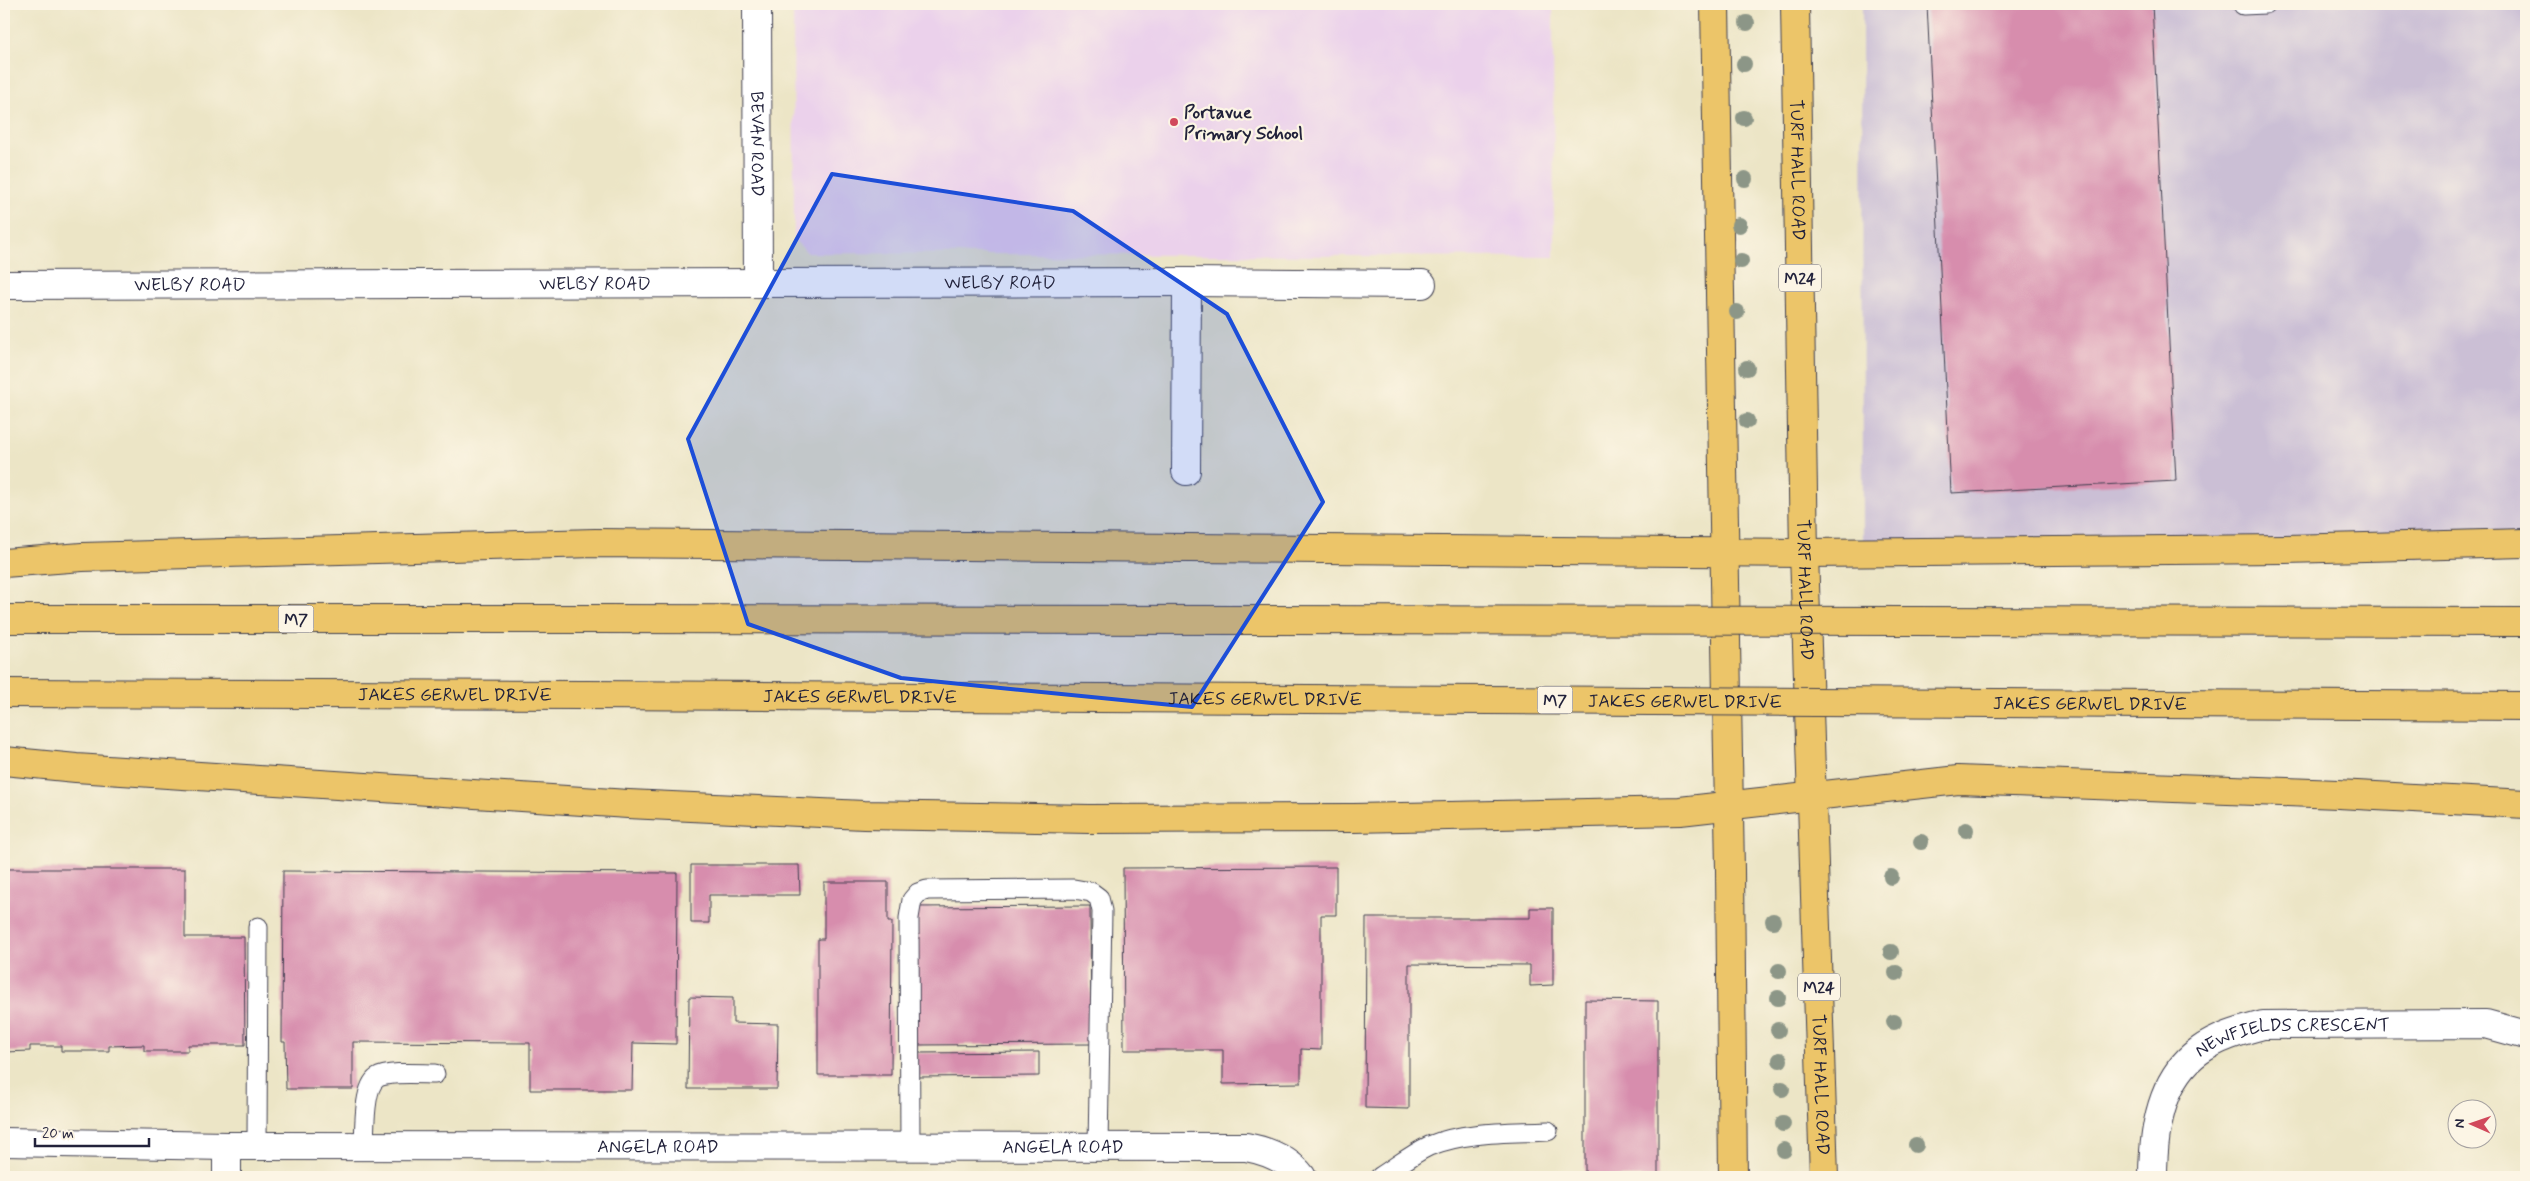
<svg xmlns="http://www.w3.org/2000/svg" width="2530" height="1181" font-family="Mynerve,sans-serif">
	<rect width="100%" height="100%" fill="#fcf5e5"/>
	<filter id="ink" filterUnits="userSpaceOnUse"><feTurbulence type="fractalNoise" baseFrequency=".02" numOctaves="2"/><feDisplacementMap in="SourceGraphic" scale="10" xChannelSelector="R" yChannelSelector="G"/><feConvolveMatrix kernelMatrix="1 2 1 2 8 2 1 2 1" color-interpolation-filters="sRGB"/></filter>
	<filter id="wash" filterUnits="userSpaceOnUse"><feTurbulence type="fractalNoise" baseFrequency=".0096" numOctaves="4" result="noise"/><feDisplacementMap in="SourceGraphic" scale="20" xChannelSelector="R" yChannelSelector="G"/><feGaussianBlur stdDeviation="1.12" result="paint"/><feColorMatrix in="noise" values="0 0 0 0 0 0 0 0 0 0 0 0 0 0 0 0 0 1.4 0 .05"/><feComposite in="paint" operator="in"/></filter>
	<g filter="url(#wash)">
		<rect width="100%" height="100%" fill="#ece5c6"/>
		<path fill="#ebd1eb" d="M793 4H1553L1554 257 808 253 794 240Z"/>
		<path fill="#cbbfd5" d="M1862 4H2526V558L1863 553Z"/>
		<g id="blocks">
			<path fill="#d78dad" d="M1927 4H2152L2176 481 1951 493Z
				M691 865H799L800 895H709V923H691Z
				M1336 867V915H1321V1050L1301 1049V1083L1223 1084V1050H1124L1123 868Z
				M4 869H185V937H244L245 1045H188V1051H144V1045L109 1046V1051H61V1046H30V1051L4 1052Z
				M283 871 677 873 676 1044 633 1043 632 1090H530V1043L353 1042V1089H286L285 1042H282Z
				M824 882H888V922H892L891 1075H818V939H824Z
				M1090 906 1091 1044 913 1045 912 907Z
				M1530 908H1553V985L1530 986V965L1409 964V1109L1365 1108 1366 918H1530Z
				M689 997 733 998V1023L778 1024 777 1089H688Z
				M1585 1000 1658 1001V1177H1585Z
				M1039 1052V1076L916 1077V1053Z"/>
		</g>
	</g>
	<g filter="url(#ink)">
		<use href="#blocks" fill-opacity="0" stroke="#403f50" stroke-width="1"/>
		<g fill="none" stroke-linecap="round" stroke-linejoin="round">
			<defs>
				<path id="service" d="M2243 5 2265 4
					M257 1146 258 927
					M364 1146C365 1130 363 1088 377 1078 388 1071 421 1074 435 1074
					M910 1147 909 918 912 900 918 893 927 890 1074 889 1091 892 1099 898 1102 911 1098 1147
					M1380 1177C1396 1167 1412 1154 1429 1146 1466 1131 1509 1133 1548 1131"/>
				<g id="minor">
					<path id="s1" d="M757 4 758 283"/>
					<path id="s2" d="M4 285 1187 282 1422 284"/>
					<path d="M1186 471 1187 282"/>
					<path id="s3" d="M4 1142 227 1146 1246 1147C1268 1151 1288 1159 1302 1177"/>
					<path d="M227 1177V1146"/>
					<path id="s4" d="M2153 1177C2153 1133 2160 1079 2199 1051 2218 1037 2241 1031 2263 1025L2486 1024 2526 1035"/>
				</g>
				<g id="primary">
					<path d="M1715 4 1730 871 1733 1177"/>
					<path id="s5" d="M1795 4 1804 553 1824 1177"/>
				</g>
				<g id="trunk">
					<path d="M4 563 82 557 595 543 1804 553 2285 549 2526 543"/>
					<path d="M4 619H589"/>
					<path id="s6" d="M4 693 585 695"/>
					<path d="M4 761 76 768 628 804 864 815 1089 819 1354 818 1680 811 1958 780 2338 794 2526 804"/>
				</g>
			</defs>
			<use href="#service" stroke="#403f50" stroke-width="21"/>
			<use href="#minor" stroke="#403f50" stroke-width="30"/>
			<use href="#primary" stroke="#403f50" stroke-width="30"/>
			<use href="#trunk" stroke="#403f50" stroke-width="30"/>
			<use href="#service" stroke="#fff" stroke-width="19"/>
			<use href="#minor" stroke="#fff" stroke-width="28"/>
			<use href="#primary" stroke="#ecc569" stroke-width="28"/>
			<use href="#trunk" stroke="#ecc569" stroke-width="28"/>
			<defs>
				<g id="trunk-bridge">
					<path d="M589 619 2526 622"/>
					<path id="s7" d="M585 695 2526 706"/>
				</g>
			</defs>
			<use href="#trunk-bridge" stroke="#403f50" stroke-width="30" stroke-linecap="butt"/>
			<use href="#trunk-bridge" stroke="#ecc569" stroke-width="28"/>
		</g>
		<g fill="#8c9687">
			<circle cx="1747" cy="23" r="8"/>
			<circle cx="1744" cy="64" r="8"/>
			<circle cx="1744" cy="118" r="8"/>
			<circle cx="1745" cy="179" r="8"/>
			<circle cx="1739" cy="225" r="8"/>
			<circle cx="1741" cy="261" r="8"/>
			<circle cx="1737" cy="312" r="8"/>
			<circle cx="1747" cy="368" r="8"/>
			<circle cx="1747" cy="421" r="8"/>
			<circle cx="1966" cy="830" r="8"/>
			<circle cx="1921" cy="842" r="8"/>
			<circle cx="1891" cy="877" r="8"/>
			<circle cx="1773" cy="921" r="8"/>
			<circle cx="1891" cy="952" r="8"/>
			<circle cx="1779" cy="971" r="8"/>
			<circle cx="1896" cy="973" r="8"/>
			<circle cx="1778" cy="998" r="8"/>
			<circle cx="1894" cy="1022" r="8"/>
			<circle cx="1778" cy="1030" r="8"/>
			<circle cx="1780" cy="1060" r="8"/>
			<circle cx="1782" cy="1089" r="8"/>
			<circle cx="1783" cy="1124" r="8"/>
			<circle cx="1916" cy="1145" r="8"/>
			<circle cx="1784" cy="1150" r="8"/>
		</g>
	</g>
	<path fill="#1d4ed8" fill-opacity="0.2" stroke="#1d4ed8" stroke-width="4" stroke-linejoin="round" d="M832 174 1073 211 1227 314 1323 502 1192 707 901 678 748 624 688 439Z"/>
	<circle fill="#d1495b" stroke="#fcf5e5" stroke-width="2" cx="1174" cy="122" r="5"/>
	<g text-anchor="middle" stroke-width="4.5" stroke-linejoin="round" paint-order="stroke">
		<g fill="#fcf5e5" stroke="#63616e" stroke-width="1">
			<rect x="1779" y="264.5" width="42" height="27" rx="4"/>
			<rect x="278.5" y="605.5" width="35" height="27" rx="4"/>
			<rect x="1537.5" y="686.5" width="35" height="27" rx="4"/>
			<rect x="1798" y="973.5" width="42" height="27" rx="4"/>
		</g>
		<g font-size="16" font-weight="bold" fill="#22223b">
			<text x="1800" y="284">M24</text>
			<text x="296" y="625">M7</text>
			<text x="1555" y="706">M7</text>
			<text x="1819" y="993">M24</text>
		</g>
		<g font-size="18" font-weight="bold" fill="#22223b" stroke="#fcf5e5" text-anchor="start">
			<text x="1184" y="118">Portavue<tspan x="1184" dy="21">Primary School</tspan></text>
		</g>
		<g font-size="18" fill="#22223b" stroke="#fcf5e5">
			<text dy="6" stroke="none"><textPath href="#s1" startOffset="140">BEVAN ROAD</textPath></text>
			<text dy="6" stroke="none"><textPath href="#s5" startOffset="166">TURF HALL ROAD</textPath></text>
			<text dy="6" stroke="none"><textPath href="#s2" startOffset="996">WELBY ROAD</textPath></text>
			<text dy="6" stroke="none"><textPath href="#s2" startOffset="186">WELBY ROAD</textPath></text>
			<text dy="6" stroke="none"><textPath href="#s2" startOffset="591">WELBY ROAD</textPath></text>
			<text dy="6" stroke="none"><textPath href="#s5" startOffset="586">TURF HALL ROAD</textPath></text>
			<text dy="6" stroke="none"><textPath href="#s6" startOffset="451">JAKES GERWEL DRIVE</textPath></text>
			<text dy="6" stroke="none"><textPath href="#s7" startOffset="275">JAKES GERWEL DRIVE</textPath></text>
			<text dy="6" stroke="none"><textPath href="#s7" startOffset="680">JAKES GERWEL DRIVE</textPath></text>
			<text dy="6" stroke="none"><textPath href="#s7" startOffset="1100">JAKES GERWEL DRIVE</textPath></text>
			<text dy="6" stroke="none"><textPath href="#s7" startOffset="1505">JAKES GERWEL DRIVE</textPath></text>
			<text dy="6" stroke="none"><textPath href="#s4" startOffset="236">NEWFIELDS CRESCENT</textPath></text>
			<text dy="6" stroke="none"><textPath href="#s5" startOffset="1081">TURF HALL ROAD</textPath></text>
			<text dy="6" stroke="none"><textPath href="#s3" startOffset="654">ANGELA ROAD</textPath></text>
			<text dy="6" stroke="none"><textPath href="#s3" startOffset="1059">ANGELA ROAD</textPath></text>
		</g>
	</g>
	<rect width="2530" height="1181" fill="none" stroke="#fcf5e5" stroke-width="20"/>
	<g transform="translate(2472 1124) rotate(272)"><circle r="24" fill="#fcf5e5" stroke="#a5a1a1"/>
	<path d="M0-4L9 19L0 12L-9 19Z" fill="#d1495b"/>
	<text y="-8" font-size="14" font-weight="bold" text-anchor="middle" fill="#22223b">N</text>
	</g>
	<path d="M35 1138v8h114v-8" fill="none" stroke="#22223b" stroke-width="2.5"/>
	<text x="42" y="1138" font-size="15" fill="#22223b" stroke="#fcf5e5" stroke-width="4" paint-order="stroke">20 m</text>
</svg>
